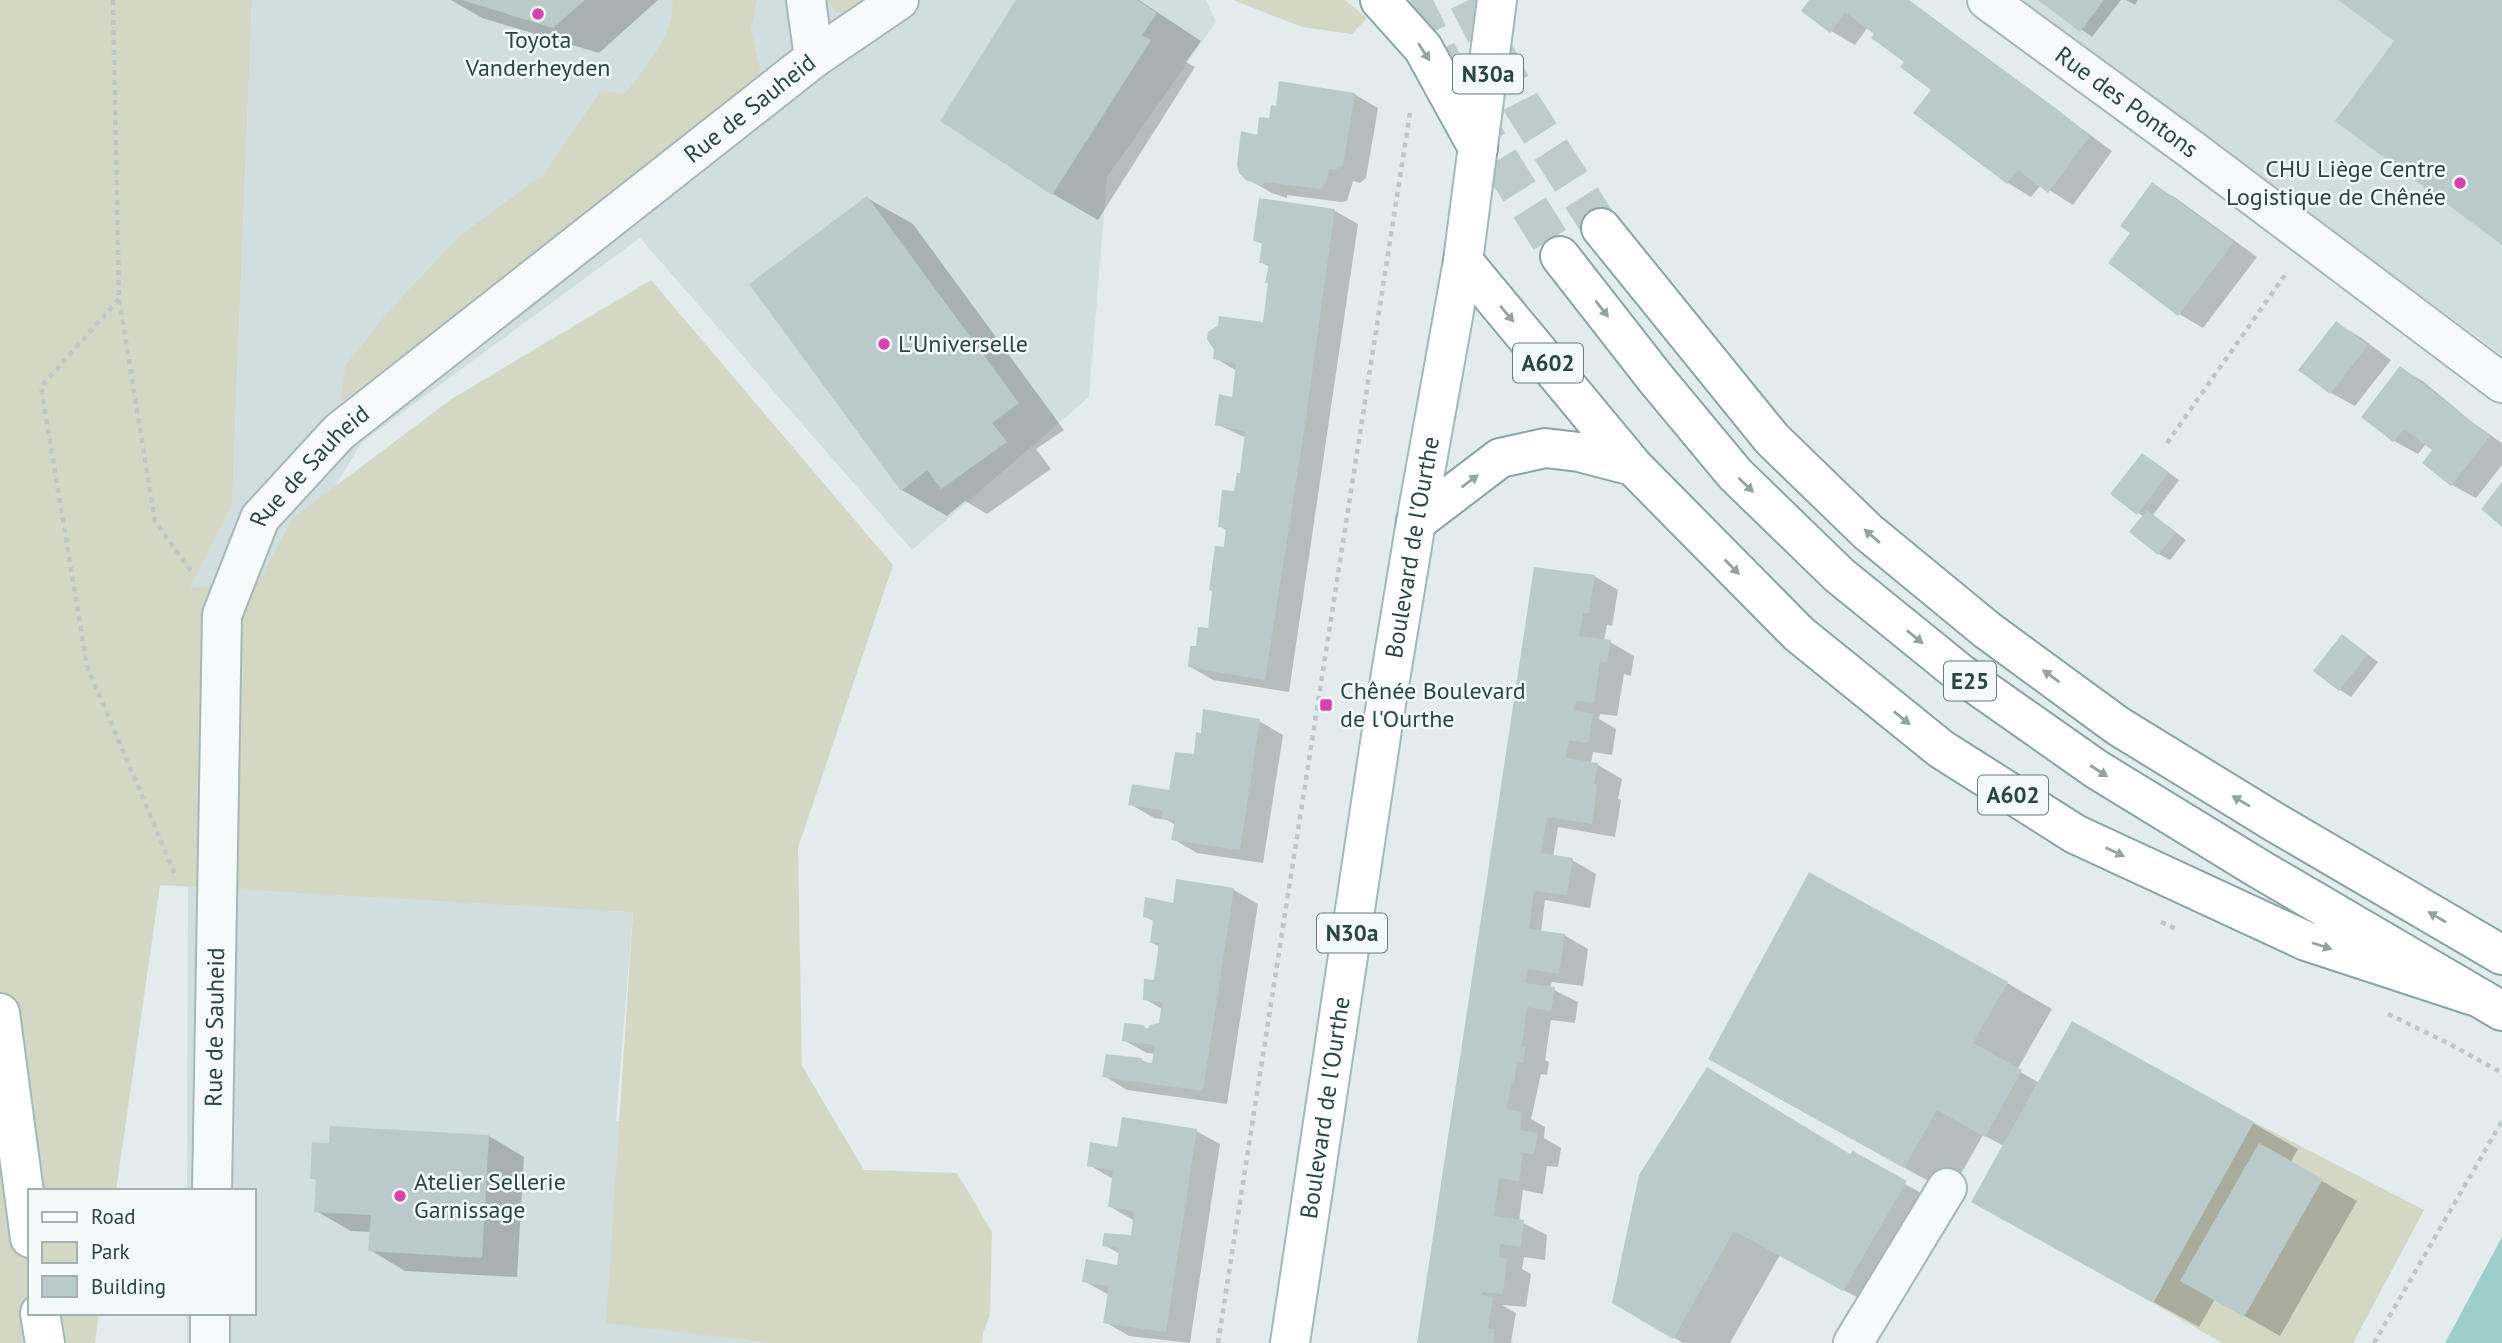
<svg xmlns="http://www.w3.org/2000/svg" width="2502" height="1343" font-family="'PT Sans',sans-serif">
	<rect width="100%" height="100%" fill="#e3ecec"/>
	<path fill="#d1dedf" d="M252 0H1206L1216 22 1107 177 1089 397 912 550 640 238 362 442 248 632 633 912 616 1121 712 1136 713 1336 763 1343H187V1313H254V1191H187L189 589 232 505Z
		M2016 0H2502V355Z"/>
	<path fill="#d4d7c4" d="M0 0H252L232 505 190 588 260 579 293 518 450 400 651 280 893 565 798 848 802 1066 864 1170 957 1173 992 1232 990 1315 983 1333 982 1343H768L606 1323 633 912 160 885 116 1191H30V1313H99L95 1343H0Z
		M672 0H757L751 29 763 82 341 402 345 366 388 312 459 236 543 175 601 91 625 94C643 70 677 32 672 0Z
		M827 0H877L857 15 836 12Z
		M1233 0H1345L1367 18 1352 34 1302 27Z
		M2254 1122 2424 1210 2353 1343H2222L2153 1303Z"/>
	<path fill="#9ccfcb" d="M2502 1237V1343H2445Z"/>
	<path fill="#0003" d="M451 0H658L599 53 482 18Z
		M1018 0H1139L1201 41 1186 62 1195 67 1098 220 1053 194 942 120Z
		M1811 0H1908L2112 151 2073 205 2041 185 2031 197 2008 183 1933 90 1877 34 1868 27 1855 45 1831 31Z
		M2041 0H2121L2092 37Z
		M2126 0H2138L2135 5Z
		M1354 94 1378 108 1366 178 1360 183 1353 181 1347 201 1341 202 1287 195V198L1272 193 1247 179 1259 137 1270 120Z
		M2153 185 2176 198 2257 257 2203 328 2179 314 2133 233Z
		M867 198 913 224 1064 430 1036 449 1051 469 987 514 965 501 947 516 902 490Z
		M1335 211 1358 224 1289 692 1213 680 1189 666 1209 630 1227 531 1220 526 1242 475 1246 438 1217 424 1233 400 1237 371 1215 358 1264 324 1270 267 1261 262 1264 245 1255 240Z
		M2336 323 2360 337 2391 360 2355 406 2331 393 2300 370Z
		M2401 368 2424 382 2472 422 2502 443V465L2476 498 2452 485 2424 463 2434 450 2426 444 2418 454 2394 441 2363 417Z
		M2154 462 2179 480 2153 515 2186 540 2170 560 2159 554 2144 517 2138 513Z
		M1594 576 1618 590 1612 626 1607 625 1604 641 1610 642 1634 656 1631 676 1624 674 1617 716 1600 714 1599 719 1616 729 1612 755 1593 752 1591 764 1598 765 1622 779 1618 799 1621 800 1615 837 1558 827 1553 857 1572 860 1596 874 1590 908 1545 900 1541 932 1564 935 1588 949 1583 986 1552 982 1550 988 1578 1002 1575 1023 1551 1020 1545 1060 1549 1062 1547 1075 1541 1074 1531 1119 1545 1127 1544 1138 1561 1148 1558 1167 1547 1166 1543 1194 1523 1190 1519 1221 1547 1235 1545 1260 1524 1257 1522 1269 1531 1274 1526 1307 1502 1305 1516 1313 1511 1342 1514 1343H1418L1451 1119 1483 924Z
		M2342 636 2378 662 2351 697 2340 690Z
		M1259 721 1283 735 1263 863 1197 853 1173 839 1176 825 1167 820 1154 818 1130 804 1171 792 1195 756Z
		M1178 881 1234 890 1258 904 1227 1104 1127 1090 1104 1076 1141 1060 1153 1065 1155 1054 1147 1053 1123 1040 1142 1026 1149 1030 1160 1024 1162 1009 1145 999 1155 982 1160 947 1152 943 1155 922 1144 916 1175 905Z
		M2007 983 2052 1009 2017 1070 2039 1083 2253 1123 2298 1149 2290 1163 2357 1201 2280 1336 2215 1299 2199 1327 2018 1227 2004 1146 1983 1135 1950 1193 1755 1085Z
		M1196 1131 1220 1144 1190 1343 1129 1336 1105 1322 1109 1295 1084 1281 1118 1267 1120 1254 1104 1245 1133 1237V1220L1109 1206 1113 1179 1089 1165 1119 1149Z
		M489 1136 524 1157 517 1277 405 1271 370 1250 371 1232 351 1231 316 1211 318 1181 312 1178Z
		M1851 1155 1951 1209 1889 1315 1780 1255 1730 1343H1683L1614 1302Z"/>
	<path fill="#bacacb" d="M462 0H585L553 28Z
		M1016 0H1137L1157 13 1142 35 1151 40 1052 195 940 121Z
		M1809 0H1909L2062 113 2090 136 2048 193 2018 170 2007 184 1913 113 1931 90 1900 67 1904 62 1871 38 1874 34 1845 12 1830 33 1801 11Z
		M2038 0H2104L2080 32Z
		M2338 0H2502V245L2335 121 2394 41Z
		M1279 81 1355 93 1343 165 1335 170 1329 169 1326 183 1321 189 1264 182 1263 186 1246 180 1239 173 1237 165 1241 131 1257 135 1259 117 1269 118 1271 105 1276 106Z
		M2152 182 2234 242 2178 316 2108 263 2130 233 2120 226Z
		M867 196 1019 403 992 423 1007 442 941 489 927 470 901 491 749 284Z
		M1259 198 1335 209 1303 438 1265 680 1188 667 1190 646H1196L1198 627 1208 628 1212 591 1209 590 1215 546 1224 547 1226 528 1218 527 1222 490 1234 491 1237 473H1240L1245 431 1215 425 1219 394 1232 397 1236 364 1213 359 1214 350 1207 339 1208 332 1218 325 1219 316 1263 322 1268 283H1265L1269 264 1259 263 1262 243 1253 241Z
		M2336 321 2368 345 2330 394 2298 370Z
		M2400 366 2490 436 2451 486 2422 463 2432 450 2404 429 2393 442 2361 417Z
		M2142 453 2169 472 2137 515 2110 494Z
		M2502 482V527L2481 509Z
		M2147 510 2176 532 2158 555 2129 532Z
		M1534 567 1595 575 1589 613H1583L1579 636 1611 640 1607 663 1600 661 1594 703 1576 701 1574 711 1593 713 1588 743 1569 740 1566 758 1598 763 1594 784 1597 785 1592 824 1547 817 1541 853 1573 858 1567 895 1534 891 1529 929 1565 934 1559 974 1528 969 1525 983 1555 987 1551 1011 1527 1007 1522 1046H1526L1523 1063 1517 1061 1514 1084 1511 1083 1507 1109 1522 1112 1520 1130 1538 1133 1534 1154 1523 1153 1519 1181 1499 1178 1494 1216 1524 1220 1521 1247 1500 1244 1499 1257 1507 1259 1503 1294 1482 1292 1481 1295 1493 1297 1488 1329 1495 1330 1493 1343H1417Z
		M2342 634 2368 654 2339 691 2313 671Z
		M1203 709 1260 719 1240 850 1171 840 1175 820 1161 819 1162 810 1128 805 1132 784 1169 790 1175 752 1194 754 1196 732 1201 733Z
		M1809 872 2008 982 1973 1043 2022 1070 1985 1137 1937 1110 1904 1168 1708 1059Z
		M1176 879 1234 888 1203 1091 1102 1077 1106 1054 1141 1058 1143 1062 1152 1063 1155 1045 1122 1041 1124 1023 1143 1025 1147 1030 1150 1025 1159 1023 1162 1002 1143 1000 1144 979 1154 980 1159 943H1150L1153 919 1143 917 1145 897 1173 903Z
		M2072 1021 2254 1122 2153 1303 1971 1202Z
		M1707 1067 1850 1154 1853 1151 1907 1181 1843 1291 1734 1231 1673 1339 1612 1303 1639 1175Z
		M1122 1117 1197 1129 1166 1332 1103 1323 1109 1286 1082 1282 1086 1259 1117 1265 1119 1248 1102 1246 1104 1233 1131 1235 1134 1211 1108 1207 1113 1171 1087 1166 1090 1142 1117 1147Z
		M330 1126 489 1135 482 1258 368 1251 371 1215 314 1212 316 1179H310L312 1142 329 1143Z
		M2259 1143 2323 1179 2244 1317 2180 1281Z"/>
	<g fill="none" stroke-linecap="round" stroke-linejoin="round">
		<path stroke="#becbcb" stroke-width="38" stroke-dasharray="38 19" stroke-linecap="butt" d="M1412 0 1442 61
			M1468 0 1521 103 1601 228
			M1469 111 1560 256"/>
		<defs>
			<g id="minor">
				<path d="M806 0 814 58"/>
				<path id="s1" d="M1987 0 2192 150 2502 383"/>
				<path id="s2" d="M212 1191 222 615 260 518 339 432 814 58 899 0"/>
				<path d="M210 1343V1313"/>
				<path d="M1853 1343 1947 1188"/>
			</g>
			<g id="major">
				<path d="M0 1013 30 1238"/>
				<path d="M40 1313 45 1343"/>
				<path id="s3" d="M1290 1343 1384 716 1416 522 1463 261 1497 0"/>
			</g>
			<path id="highway" d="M1380 0 1423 48 1478 148
				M1601 228 1772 439 1868 532 1987 630 2118 726 2276 823 2502 955
				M1560 256 1656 379 1735 474 1839 575 1961 674 2096 769 2261 870 2502 1011
				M1463 261 1633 466 1799 634 1941 749 2075 834 2306 941 2474 996
				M1416 522 1500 458 1545 448 1579 452 1633 466"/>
		</defs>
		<use href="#minor" stroke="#a7b7b7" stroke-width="42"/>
		<use href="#major" stroke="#a2b9b9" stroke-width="42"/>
		<use href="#highway" stroke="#89a4a4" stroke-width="42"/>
		<path stroke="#bdc7c8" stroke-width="4.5" stroke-dasharray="5 5" stroke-linecap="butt" d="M113 0 119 299 155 521 193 574
			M119 299 41 387 87 666 175 874
			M2167 443 2287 272
			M2161 922 2178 930
			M2388 1014 2450 1044 2502 1073
			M1218 1343 1410 113
			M2374 1343 2502 1121"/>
		<use href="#minor" stroke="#f7fafa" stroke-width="38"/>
		<use href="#major" stroke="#fff" stroke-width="38"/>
		<use href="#highway" stroke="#fff" stroke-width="38"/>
	</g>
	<defs><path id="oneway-solid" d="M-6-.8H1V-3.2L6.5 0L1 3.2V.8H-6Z" transform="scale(1.75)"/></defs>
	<g fill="#94a2a2">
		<use href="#oneway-solid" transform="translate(1424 52) rotate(57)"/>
		<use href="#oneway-solid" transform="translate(1602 309) rotate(52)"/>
		<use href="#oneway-solid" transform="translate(1507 314) rotate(50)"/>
		<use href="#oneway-solid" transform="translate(1470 481) rotate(-37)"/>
		<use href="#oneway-solid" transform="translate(1746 485) rotate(44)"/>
		<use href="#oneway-solid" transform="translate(1872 536) rotate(-139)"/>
		<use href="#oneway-solid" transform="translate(1732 567) rotate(45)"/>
		<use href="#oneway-solid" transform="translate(1915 637) rotate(39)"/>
		<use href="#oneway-solid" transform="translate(2051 676) rotate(-144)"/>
		<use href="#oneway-solid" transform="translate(1902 718) rotate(39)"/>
		<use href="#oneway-solid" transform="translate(2099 771) rotate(33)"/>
		<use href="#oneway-solid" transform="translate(2241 801) rotate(-149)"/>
		<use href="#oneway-solid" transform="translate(2115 852) rotate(25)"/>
		<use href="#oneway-solid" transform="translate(2437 917) rotate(-150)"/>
		<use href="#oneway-solid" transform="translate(2322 946) rotate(18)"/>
	</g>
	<g fill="#d940b2" stroke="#f4f9f9" stroke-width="2.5">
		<circle cx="538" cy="14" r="7"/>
		<circle cx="2460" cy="183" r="7"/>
		<circle cx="884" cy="344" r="7"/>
		<rect x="1319" y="698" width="14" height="14" rx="3.5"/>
		<circle cx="400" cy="1196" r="7"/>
	</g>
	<g text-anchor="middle" stroke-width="5" stroke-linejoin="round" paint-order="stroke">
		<g fill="#f4f9f9" stroke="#667b7c" stroke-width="2">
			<rect x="1453" y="54.5" width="70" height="39" rx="5"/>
			<rect x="1513" y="343.5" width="70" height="39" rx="5"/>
			<rect x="1944" y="661.5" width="52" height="39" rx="5"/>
			<rect x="1978" y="775.5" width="70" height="39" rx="5"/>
			<rect x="1317" y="913.5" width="70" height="39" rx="5"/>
		</g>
		<g font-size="23" font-weight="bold" fill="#294546">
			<text x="1488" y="82">N30a</text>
			<text x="1548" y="371">A602</text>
			<text x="1970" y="689">E25</text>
			<text x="2013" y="803">A602</text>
			<text x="1352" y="941">N30a</text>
		</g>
		<g font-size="24" fill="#294546" stroke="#f4f9f9" text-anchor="start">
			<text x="538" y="48" text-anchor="middle">Toyota<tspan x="538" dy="28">Vanderheyden</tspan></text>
			<text x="2446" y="177" text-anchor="end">CHU Liège Centre<tspan x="2446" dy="28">Logistique de Chênée</tspan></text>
			<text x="898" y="352">L'Universelle</text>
			<text x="1340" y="699">Chênée Boulevard<tspan x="1340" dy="28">de l'Ourthe</tspan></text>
			<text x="414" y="1190">Atelier Sellerie<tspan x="414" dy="28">Garnissage</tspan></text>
		</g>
		<g font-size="24" fill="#294546" stroke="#f4f9f9">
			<text dy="8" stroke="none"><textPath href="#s1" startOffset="173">Rue des Pontons</textPath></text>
			<text dy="8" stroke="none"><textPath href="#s2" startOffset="1320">Rue de Sauheid</textPath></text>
			<text dy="8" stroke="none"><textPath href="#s2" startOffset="752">Rue de Sauheid</textPath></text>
			<text dy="8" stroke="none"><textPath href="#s3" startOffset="805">Boulevard de l'Ourthe</textPath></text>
			<text dy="8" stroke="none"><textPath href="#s2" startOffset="164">Rue de Sauheid</textPath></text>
			<text dy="8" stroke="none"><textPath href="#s3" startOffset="238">Boulevard de l'Ourthe</textPath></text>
		</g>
	</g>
	<rect x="28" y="1189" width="228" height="126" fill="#f4f9f9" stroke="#a3b1b1" stroke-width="2"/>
	<rect x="42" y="1212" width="35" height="10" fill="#ffffff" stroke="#a3b1b1" stroke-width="2"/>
	<text x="91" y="1224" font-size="21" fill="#294546">Road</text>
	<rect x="42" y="1242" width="35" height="21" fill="#d4d7c4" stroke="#a3b1b1" stroke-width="2"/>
	<text x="91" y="1259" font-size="21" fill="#294546">Park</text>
	<rect x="42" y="1276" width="35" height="21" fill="#bacacb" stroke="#a3b1b1" stroke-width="2"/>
	<text x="91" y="1294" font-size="21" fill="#294546">Building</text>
</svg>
